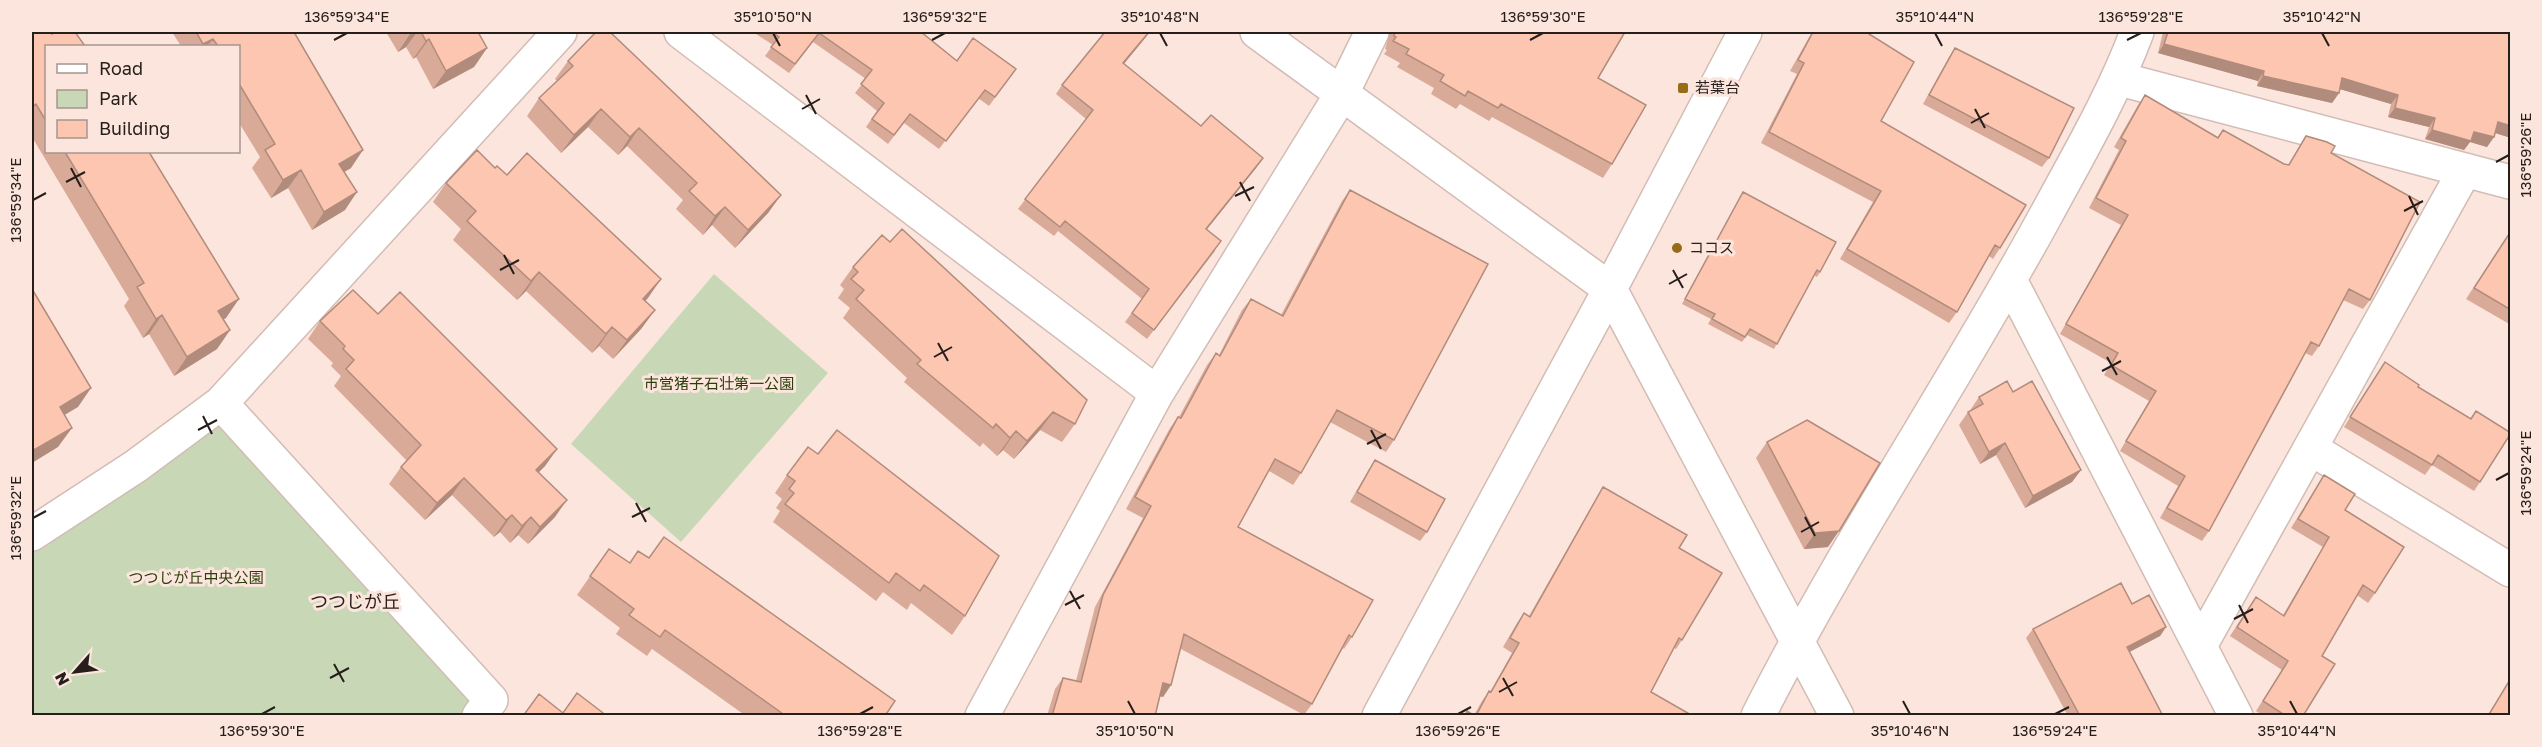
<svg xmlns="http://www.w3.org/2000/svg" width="2542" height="747" font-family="'Golos Text','Noto Sans JP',sans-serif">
	<rect width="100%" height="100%" fill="#fce5dd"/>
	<path fill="#c8d8b7" d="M714 274 828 373 681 542 571 444Z
		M221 403 491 700 479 716H32V518Z"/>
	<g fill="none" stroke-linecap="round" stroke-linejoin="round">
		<defs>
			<path id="street" d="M681 32 1157 393
				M2120 79 2510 182
				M2010 280 2236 716
				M221 403 491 700 479 716
				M2310 448 2510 570
				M32 534 136 466 221 403 560 32
				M2200 646 2465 170
				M982 716 1157 393 1341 95 1372 32
				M1758 716C1845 544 1954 384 2046 215 2079 154 2113 96 2137 32"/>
			<path id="secondary" d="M1257 32 1610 289 1837 716
				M1379 716 1610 289 1745 32"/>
		</defs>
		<use href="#street" stroke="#d2bcb4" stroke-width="36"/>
		<use href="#secondary" stroke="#d2bcb4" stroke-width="36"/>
		<use href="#street" stroke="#fff" stroke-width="33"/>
		<use href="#secondary" stroke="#fff" stroke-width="33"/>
	</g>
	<path fill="#daaa98" d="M172 32H294L351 168 344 172 345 210 312 230 288 188 271 198 252 168 260 157 238 121V46H181Z
		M386 32H483L479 34 487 48 474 67 433 89 416 57 413 59 406 47 398 52Z
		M753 32H921L957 61 1016 69 989 106 978 98 939 149 904 123 888 144 866 127 877 111 855 93 866 79 813 42 789 73 765 56 773 45Z
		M1150 32 1124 64 1201 126 1256 168 1206 230 1215 251 1147 339 1125 322 1142 299 1058 231 1054 236 1018 209 1086 119 1056 94 1062 85Z
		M1390 32H1625L1598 78 1612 164 1603 178 1492 117 1489 121 1460 104 1456 109 1431 94 1434 88 1397 67 1400 63 1384 54 1387 50 1385 49Z
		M1812 32H1866L1881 121 2000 248 1993 259 1989 256 1957 312 1949 323 1840 259 1873 202 1761 143 1797 74 1790 71Z
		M2163 32H2511V133L2508 137 2495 133 2494 137 2487 147 2470 142 2464 150 2425 139 2429 127 2388 117 2391 104 2340 89 2339 93 2332 103 2257 86 2258 81 2158 53Z
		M32 34 46 46V152H149L226 318 223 319 230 330 217 349 174 376 149 334 143 338 124 306 129 299 32 137Z
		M1955 48 2049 158 2042 167 1923 104 1949 57Z
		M568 61 781 195 768 213 735 248 712 225 703 235 676 209 683 200 627 146 618 155 588 127 561 153 527 116 539 98 557 81 555 79Z
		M2145 95 2218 137 2223 130 2284 164 2288 165 2306 136 2331 153 2370 300 2363 309 2343 300 2319 346 2312 356 2305 353 2209 531 2202 541 2160 518 2178 486 2120 451 2149 401 2104 375 2111 363 2060 334 2121 225 2089 208 2119 150 2114 147 2138 105Z
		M495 168 507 175 661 279 645 301 655 310 641 329 613 359 599 346 592 353 526 291 517 300 453 240 461 229 433 202 446 183Z
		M1350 190 1394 440 1386 452 1330 422 1301 473 1293 485 1269 471 1238 527 1352 637 1344 649 1343 648 1312 704 1304 715 1181 649 1171 685 1163 697 1160 696 1155 716H1047L1055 689 1063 678 1076 681 1095 607 1143 518 1126 509 1170 428 1178 417H1179L1207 365 1216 353 1219 355 1242 310 1251 299 1281 315 1342 201Z
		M1743 192 1820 272 1817 277 1814 275 1774 349 1747 335 1742 342 1708 324 1711 319 1682 304Z
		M2511 230V325L2466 299Z
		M853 267 1075 424 1062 442 1040 430 1014 459 1003 450 997 456 983 443 980 447 904 382 907 378 843 318 850 308 838 298 844 289 840 285Z
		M378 314 557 449 545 466 539 472 555 517 528 544 518 535 510 543 500 532 494 537 452 495 425 520 389 484 401 467 407 461 334 386 341 376 331 366 333 363 308 339 320 321Z
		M2385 362 2418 387 2470 419 2476 411 2480 482 2474 491 2432 465 2425 475 2344 427Z
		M2013 392 2081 470 2072 482 2025 508 1996 455 1980 464 1959 425 1968 412 1971 411V409L1979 397Z
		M1767 442 1828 547 1804 549 1756 458Z
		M1375 460 1427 532 1420 541 1350 502 1369 469Z
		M787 475 965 616 952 635 911 603 907 610 883 592 876 601 773 522 780 511 776 508 782 499 775 493Z
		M2324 475 2345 510 2375 593 2368 603 2357 595 2322 656 2303 716H2264L2256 711 2282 670 2230 636 2249 607 2283 615 2323 547 2291 528Z
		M1603 487 1679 548 1682 640 1676 649 1674 648 1651 692 1693 716H1464L1467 711 1474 715 1482 701 1489 691 1490 692 1512 653 1503 647 1517 623 1524 613 1529 616 1597 497Z
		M609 549 630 563 885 716H746L652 649 647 656 616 634 620 628 577 595Z
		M2132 604 2166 627 2160 636 2129 652 2163 716H2068L2026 638 2033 629Z"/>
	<path fill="#b18b7c" d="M414 32H417L406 47 398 52 410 34Z
		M1149 32H1150L1117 72 1123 63Z
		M213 39 207 46H202L203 44Z
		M429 39 416 57 413 59 426 41Z
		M2164 44 2264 71 2258 81 2158 53Z
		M487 48 474 67 433 89 446 71Z
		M2263 76 2339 93 2332 103 2257 86Z
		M2342 78 2398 95 2391 104 2336 88Z
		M2395 108 2435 118 2429 127 2388 117Z
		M601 109 588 127 561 153 574 135Z
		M2498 122 2511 126V133L2508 137 2492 132Z
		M639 128 627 146 618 155 630 137Z
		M2432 130 2474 132 2494 137 2487 147 2470 142 2464 150 2425 139Z
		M363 150 351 168 327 182 339 164Z
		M1263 158 1256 168 1199 239 1206 229Z
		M301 170 288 188 271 198 283 180Z
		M357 192 345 210 312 230 324 212Z
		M781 195 768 213 735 248 748 230Z
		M725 207 712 225 703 235 715 216Z
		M539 272 526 291 517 300 531 281Z
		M661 279 648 298 630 318 643 299Z
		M239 299 226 318 205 330 218 311Z
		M655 310 641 329 613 359 627 340Z
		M162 315 149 334 143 338 156 319Z
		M612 327 599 346 592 353 606 334Z
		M230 330 217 349 174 376 187 357Z
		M91 388 78 407 46 426 60 407Z
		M1053 412 1040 430 1014 459 1027 441Z
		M72 428 58 447 32 463V454L34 450Z
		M1016 431 1003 450 997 456 1010 438Z
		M2005 443 1996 455 1980 464 1989 452Z
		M557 449 545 466 524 487 536 470Z
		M2081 470 2072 482 2025 508 2033 496Z
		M464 478 452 495 425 520 437 503Z
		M567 500 555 517 528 544 540 527Z
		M512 515 500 532 494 537 506 520Z
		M531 517 518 535 510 543 522 526Z
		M1839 531 1828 547 1804 549 1815 533Z
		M2166 627 2160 636 2120 657 2127 647Z
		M1163 683 1171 685 1163 697 1155 695Z"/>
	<path fill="#fdc6b1" stroke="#b18b7c" stroke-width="1.5" d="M36 32H50L52 34 56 32H75L85 46H46V121L36 104 32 107V34Z
		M196 32H294L363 150 339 164 357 192 324 212 301 170 283 180 265 150 275 144 238 82V46H218L213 39 203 44Z
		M421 32H478L487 48 446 71 429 39 426 41Z
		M596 32H610L781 195 748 230 725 207 715 216 689 191 697 183 639 128 630 137 601 109 574 135 539 98 573 66 568 61Z
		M772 32H921L957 61 973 38 1016 69 995 97 985 90 946 141 910 114 894 135 872 119 884 103 861 84 872 70 819 33 795 64 771 47 779 37Z
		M1105 32H1149L1123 63 1201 126 1211 115 1263 158 1206 229 1221 241 1154 330 1132 313 1149 289 1065 221 1060 227 1025 199 1093 110 1062 85Z
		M1395 32H1625L1598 78 1646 105 1612 164 1501 104 1498 108 1468 91 1465 96 1440 81 1444 75 1406 54 1409 49 1393 41 1396 37 1394 36Z
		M1813 32H1866L1914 62 1881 121 2026 205 2000 248 1995 245 1957 312 1847 249 1881 191 1769 132 1804 63 1798 60Z
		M2168 32H2511V126L2498 122 2494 137 2474 132 2471 141 2432 130 2435 118 2395 108 2398 95 2342 78 2339 93 2263 76 2264 71 2164 44Z
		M1955 48 2074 108 2049 158 1929 95Z
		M2145 95 2218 138 2223 130 2284 164 2289 165 2306 136 2327 142 2335 146 2331 153 2420 202 2370 300 2349 289 2319 346 2311 342 2209 531 2167 508 2185 476 2126 441 2156 391 2111 365 2118 353 2066 324 2128 215 2096 198 2126 141 2121 138Z
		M477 150 495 168 497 166 507 175 527 153 661 279 643 299 655 310 627 340 612 327 606 334 539 272 531 281 467 221 476 211 446 183Z
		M65 152H149L239 299 218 311 230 330 187 357 162 315 156 319 137 287 144 283Z
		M1350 190 1488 264 1394 440 1337 410 1301 473 1275 459 1238 527 1373 600 1352 637 1349 635 1312 704 1184 634 1171 685 1163 683 1155 716H1052L1063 678 1081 682 1103 595 1151 506 1135 497 1178 417 1181 418 1216 353 1220 356 1251 299 1283 316Z
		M1743 192 1836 242 1820 272 1817 270 1777 344 1750 329 1745 337 1712 319 1715 314 1685 299Z
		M902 229 1087 400 1075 424 1053 412 1027 441 1016 431 1010 438 996 424 993 428 917 364 921 360 856 299 864 290 851 279 858 272 853 267 882 235 890 242Z
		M2511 231V310L2474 288Z
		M32 289 91 388 60 407 72 428 34 450 32 445Z
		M353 290 378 314 400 292 557 449 536 470 567 500 540 527 531 517 522 526 512 515 506 520 464 478 437 503 401 467 421 445 346 369 354 360 343 349 345 346 320 321Z
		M2385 362 2419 385 2418 387 2471 419 2476 411 2511 433 2480 482 2438 455 2432 465 2350 417Z
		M2007 381 2013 392 2032 381 2081 470 2033 496 2005 443 1989 452 1968 412 1983 404 1979 397Z
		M1807 420 1880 463 1839 531 1815 533 1767 442Z
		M837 430 999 556 965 616 924 585 920 591 896 573 889 583 785 504 794 493 789 489 795 481 787 475 808 447 818 454Z
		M1375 460 1445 499 1427 532 1357 492Z
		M2324 475 2355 494 2345 510 2404 547 2375 593 2363 585 2322 656 2335 664 2303 716H2286L2263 701 2288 661 2237 627 2256 597 2284 616 2329 537 2298 519Z
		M1603 487 1687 535 1679 548 1722 573 1682 640 1679 638 1651 692 1693 716H1476L1489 691 1491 692 1519 643 1510 638 1524 613 1530 617Z
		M664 537 895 701 885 716H786L665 630 660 637 629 615 634 609 590 576 609 549 630 563 638 551 649 558Z
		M2121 583 2132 604 2149 595 2166 627 2127 647 2163 716H2080L2033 629Z
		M2511 678V716H2488Z
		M577 693 607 716H523L539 694 563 713Z
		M1467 711 1475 716H1465Z"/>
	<path fill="none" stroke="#261e1b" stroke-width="2" d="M773 33 780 46M1160 33 1167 46M1935 33 1942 46M2322 33 2329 46M334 40 347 33M932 40 945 33M1530 40 1543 33M2127 40 2141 33M806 95 816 114M802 109 820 99M1975 109 1985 128M1971 123 1989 113M2496 162 2509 155M71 168 81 187M66 182 85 172M1240 182 1250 201M1235 196 1254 187M2409 196 2418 215M33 200 46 193M2404 211 2423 201M504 255 514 274M500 270 519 260M1673 270 1683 288M1669 284 1687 274M938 343 948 361M934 357 952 347M2107 357 2117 375M2102 371 2121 361M203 416 212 434M198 430 217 420M1371 430 1381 449M1367 444 1386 434M2496 480 2509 473M636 503 646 522M632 517 650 508M1805 517 1815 536M33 518 46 511M1801 532 1819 522M1070 591 1080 609M1065 605 1084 595M2239 605 2248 623M2234 619 2253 609M334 664 344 682M330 678 349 668M1503 678 1513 696M1499 692 1517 682M1128 701 1135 714M1903 701 1910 714M2290 701 2297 714M262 714 275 707M860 714 873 707M1458 714 1471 707M2055 714 2069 707"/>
	<g fill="#976c19" stroke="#fce5dd" stroke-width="2">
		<rect x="1677" y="82" width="12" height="12" rx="3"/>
		<circle cx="1677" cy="248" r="6"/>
	</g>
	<g text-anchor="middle" stroke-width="6" stroke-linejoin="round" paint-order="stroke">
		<g font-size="15" fill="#261e1b" stroke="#fce5dd" text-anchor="start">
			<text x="1695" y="93">若葉台</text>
			<text x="1689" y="253">ココス</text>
		</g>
		<g font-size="15" fill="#2a3e0a" stroke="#fce5dd">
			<text x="719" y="389">市営猪子石壮第一公園</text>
			<text x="196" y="583">つつじが丘中央公園</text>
		</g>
		<g font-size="18" fill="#261e1b" stroke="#fce5dd">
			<text x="355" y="608">つつじが丘</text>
		</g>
	</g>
	<rect width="2542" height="747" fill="none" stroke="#fce5dd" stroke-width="66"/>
	<rect x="45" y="45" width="195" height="108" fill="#fce5dd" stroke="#a6958f" stroke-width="1.5"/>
	<rect x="57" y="64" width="30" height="9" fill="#ffffff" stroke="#a6958f" stroke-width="1.5"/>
	<text x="99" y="75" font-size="18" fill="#261e1b">Road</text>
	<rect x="57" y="90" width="30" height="18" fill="#c8d8b7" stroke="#a6958f" stroke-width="1.5"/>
	<text x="99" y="105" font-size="18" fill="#261e1b">Park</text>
	<rect x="57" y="120" width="30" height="18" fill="#fdc6b1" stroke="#a6958f" stroke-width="1.5"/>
	<text x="99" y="135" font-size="18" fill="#261e1b">Building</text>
	<g transform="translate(75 672) rotate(242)" stroke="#fce5dd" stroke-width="4.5" paint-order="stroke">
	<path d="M0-4.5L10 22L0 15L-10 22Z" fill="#261e1b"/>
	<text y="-9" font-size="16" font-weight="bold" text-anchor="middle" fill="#261e1b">N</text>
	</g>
	<rect x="33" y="33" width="2476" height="681" fill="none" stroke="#261e1b" stroke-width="2"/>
	<g font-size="15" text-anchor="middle" fill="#261e1b">
		<text x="347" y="22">136°59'34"E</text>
		<text x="773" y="22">35°10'50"N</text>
		<text x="945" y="22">136°59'32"E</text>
		<text x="1160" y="22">35°10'48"N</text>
		<text x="1543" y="22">136°59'30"E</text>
		<text x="1935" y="22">35°10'44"N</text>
		<text x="2141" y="22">136°59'28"E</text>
		<text x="2322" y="22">35°10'42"N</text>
		<text transform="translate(2526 155) rotate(-90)" y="5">136°59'26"E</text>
		<text transform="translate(16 200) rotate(-90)" y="5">136°59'34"E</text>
		<text transform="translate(2526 473) rotate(-90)" y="5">136°59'24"E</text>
		<text transform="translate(16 518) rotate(-90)" y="5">136°59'32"E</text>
		<text x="262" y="736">136°59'30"E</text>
		<text x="860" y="736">136°59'28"E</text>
		<text x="1135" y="736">35°10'50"N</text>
		<text x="1458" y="736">136°59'26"E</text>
		<text x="1910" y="736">35°10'46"N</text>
		<text x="2055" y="736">136°59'24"E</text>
		<text x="2297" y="736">35°10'44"N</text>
	</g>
</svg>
